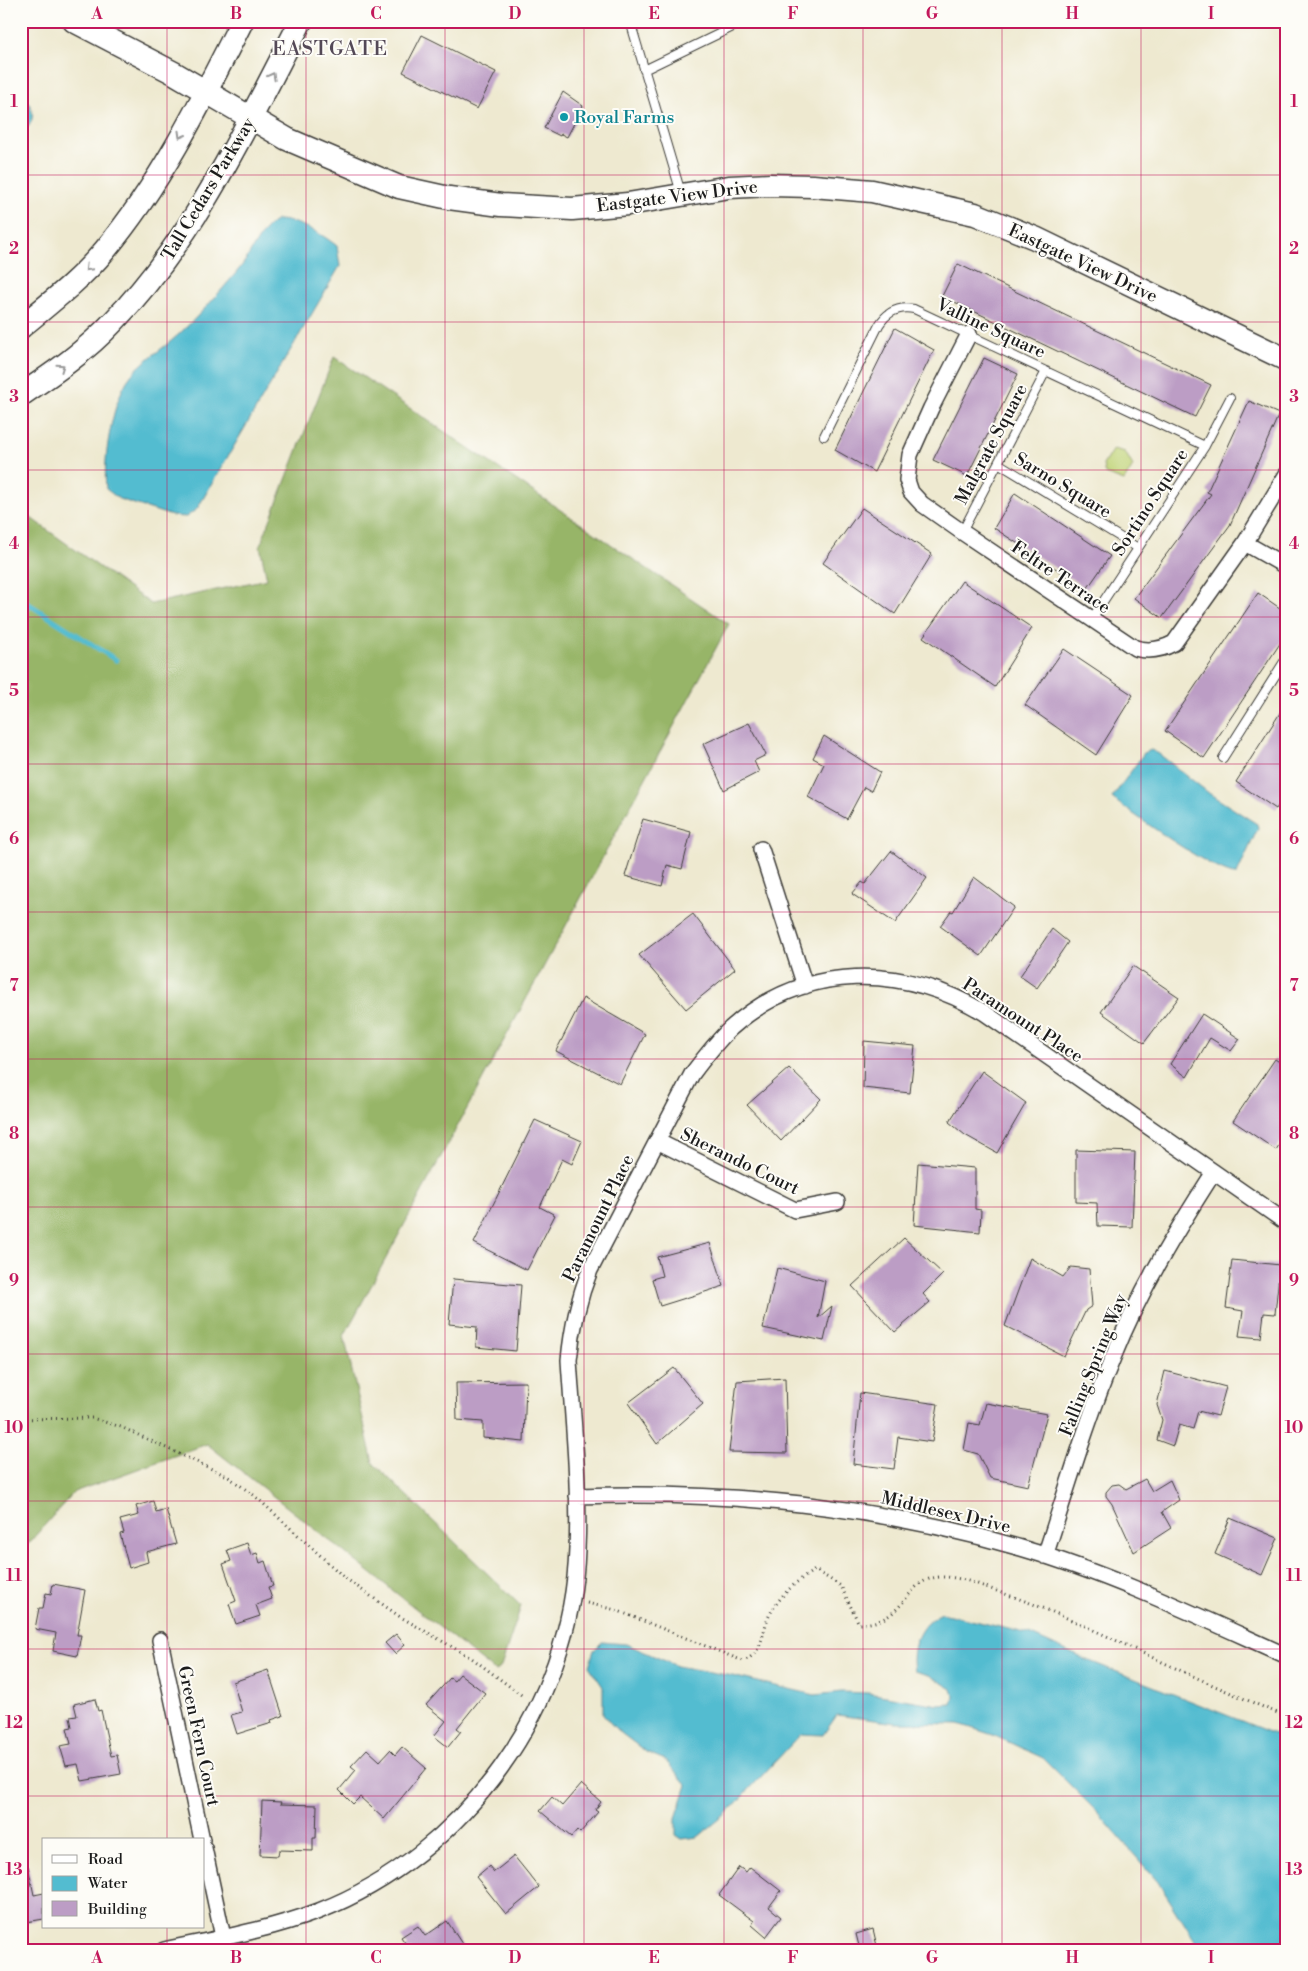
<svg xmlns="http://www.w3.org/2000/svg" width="1308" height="1971" font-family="'Libre Bodoni',serif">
	<rect width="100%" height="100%" fill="#fdfcf7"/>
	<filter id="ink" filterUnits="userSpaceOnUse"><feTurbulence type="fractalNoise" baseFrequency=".02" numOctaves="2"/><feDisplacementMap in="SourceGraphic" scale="10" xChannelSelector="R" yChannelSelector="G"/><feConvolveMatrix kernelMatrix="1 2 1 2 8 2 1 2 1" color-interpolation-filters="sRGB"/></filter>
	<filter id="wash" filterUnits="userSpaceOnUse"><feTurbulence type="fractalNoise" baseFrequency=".0096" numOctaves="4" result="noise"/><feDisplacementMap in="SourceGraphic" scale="20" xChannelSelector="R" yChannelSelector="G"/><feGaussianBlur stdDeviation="1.12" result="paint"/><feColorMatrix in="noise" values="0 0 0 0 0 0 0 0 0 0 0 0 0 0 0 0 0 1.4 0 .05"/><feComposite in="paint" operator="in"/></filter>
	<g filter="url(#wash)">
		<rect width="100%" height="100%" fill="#eee9d0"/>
		<path fill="#bfd376" stroke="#6e7849" d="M1113 449 1125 452 1133 466 1124 481 1105 474 1103 465Z"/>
		<path fill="#97b567" stroke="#5a6842" d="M334 357 729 624 344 1336 373 1463 521 1606 501 1667 495 1671 207 1444 74 1492 21 1552V511L151 604 267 579 260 546Z"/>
		<path fill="#53bcd0" stroke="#386c76" d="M21 94C31 104 37 115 28 127L21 126Z
			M277 220C297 220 321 233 337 246L340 266 197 509 186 517 172 516 119 499 106 489C103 461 111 407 127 381 138 363 162 350 178 335 200 315 221 291 240 268 252 253 260 229 277 220Z
			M1151 750 1159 754 1210 794 1257 824 1258 828 1237 874C1222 878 1128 811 1112 798L1144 753Z
			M942 1613 1029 1634 1087 1660 1287 1739V1950H1201L1158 1882 1098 1813 1043 1758 993 1735 959 1724 896 1723 837 1715 823 1735 801 1734 727 1813 698 1837 682 1839 676 1835V1818L687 1785 665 1760 646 1752 617 1730 603 1715V1687L589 1666 594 1650 602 1642 626 1644 677 1666 732 1676 815 1695 841 1692 868 1693 939 1705 952 1704 954 1696 952 1689 929 1675 914 1671C910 1647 919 1623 942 1613Z"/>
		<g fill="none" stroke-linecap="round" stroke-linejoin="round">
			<path stroke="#53bcd0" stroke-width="5.5" d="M21 599 116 660"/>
		</g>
		<g id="blocks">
			<path fill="#bc9dc5" d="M422 35 496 72 477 109 403 72Z
				M563 92 583 106 567 137 561 134 560 136 544 128Z
				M958 264 1211 385 1195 417 942 296Z
				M895 328 934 350 874 472 835 450Z
				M984 358 1018 374 967 476 933 460Z
				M1249 401 1279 414 1230 525 1162 618 1134 598 1211 494 1207 492Z
				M1015 493 1110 556 1087 589 994 528Z
				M862 508 932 554 895 614 823 563Z
				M962 581 1032 628 995 687 923 637Z
				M1258 593 1287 613V633L1204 758 1165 731Z
				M1064 649 1133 695 1096 755 1025 705Z
				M1287 702V792L1276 809 1236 782Z
				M749 723 766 755 754 761 759 772 724 790 703 744Z
				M824 736 880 772 871 791 864 787 847 819 808 797 824 764 813 758Z
				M643 819 691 832 682 869 667 865 662 886 625 876Z
				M891 851 927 878 895 923 852 894 862 882 865 884Z
				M974 877 1014 907 981 956 940 926 951 911 953 912Z
				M693 914 735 969 686 1009 639 955Z
				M1052 929 1068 942 1037 988 1020 976Z
				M1133 966 1179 997 1144 1043 1101 1012Z
				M583 998 645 1034 620 1084 556 1051Z
				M1202 1014 1240 1039 1231 1051 1210 1038 1187 1077 1170 1064Z
				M864 1041 915 1046 910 1093 863 1088Z
				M1275 1059 1287 1067V1132L1276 1150 1233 1121Z
				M789 1068 821 1099 781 1141 747 1105Z
				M982 1071 1026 1103 997 1153 965 1135 949 1122Z
				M535 1120 582 1141 572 1164 562 1159 540 1207 555 1215 527 1270 474 1243Z
				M1076 1150 1135 1152 1132 1227 1098 1226 1097 1203 1076 1202Z
				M918 1163 975 1168V1209L981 1210 980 1232 914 1225Z
				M904 1238 943 1274 923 1294 930 1302 895 1332 852 1286Z
				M710 1243 724 1286 660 1306 652 1279 662 1276 657 1257Z
				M1030 1258 1063 1277 1071 1267 1089 1269 1092 1306 1086 1310 1064 1356 1005 1326Z
				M1232 1260 1280 1265 1275 1314 1264 1313 1261 1338 1239 1336 1243 1311 1226 1308Z
				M777 1268 825 1281 818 1318 832 1306 824 1341 763 1328Z
				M453 1279 521 1285 516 1351 476 1347 477 1327 449 1324Z
				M674 1368 703 1404 657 1444 628 1403Z
				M1165 1371 1226 1387 1218 1416 1198 1411 1193 1429 1179 1425 1173 1446 1157 1440 1162 1420 1157 1405Z
				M785 1378 787 1453 729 1452 737 1381Z
				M526 1382 524 1442 483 1438V1422L457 1420 456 1383Z
				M860 1393 938 1404 932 1442 898 1437 894 1469 853 1464Z
				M986 1403 1047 1414 1028 1486 990 1478 978 1454 964 1450 969 1423 980 1425Z
				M1145 1479 1152 1491 1170 1480 1179 1500 1162 1512 1171 1528 1134 1552 1112 1504 1106 1496V1492L1112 1485 1119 1484 1126 1489Z
				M153 1501 156 1512 166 1509 176 1544 146 1552 148 1562 129 1568 120 1534 124 1533 120 1520 139 1515 136 1506Z
				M1230 1518 1278 1538 1262 1575 1215 1554Z
				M247 1543 251 1555 257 1553 260 1563 265 1561 273 1586 268 1587 272 1599 256 1605 260 1616 236 1624 229 1604 236 1601 223 1564 231 1561 227 1550Z
				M53 1584 85 1590 77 1635H81L77 1656 53 1651 56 1633 35 1629 39 1608H43L46 1593 51 1594Z
				M396 1634 405 1645 395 1654 385 1643Z
				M268 1670 283 1716 271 1720 272 1723 237 1734 231 1715 242 1712 233 1682Z
				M460 1674 485 1693 457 1728 461 1731 448 1747 434 1736 446 1721 426 1705 450 1678 454 1681Z
				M95 1699 98 1711 101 1710 111 1756 117 1755 121 1774 82 1781 78 1764 66 1766 60 1746 71 1744 67 1728 72 1727 70 1717 77 1716 74 1704Z
				M402 1747 426 1768 384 1819 360 1797 353 1804 339 1790 356 1770 351 1766 367 1749 380 1761 390 1750 395 1755Z
				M581 1784 601 1802 595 1810 598 1812 580 1833 577 1830 571 1837 540 1811 552 1797 562 1806Z
				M262 1801 281 1802 280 1804 317 1805 316 1838H313V1851L279 1850 278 1856 260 1855Z
				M514 1856 539 1887 506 1914 476 1877 489 1866 494 1872Z
				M28 1866 34 1895 44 1893V1919L26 1922 25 1915 21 1916V1867Z
				M739 1867 746 1872 750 1867 781 1891 769 1907 781 1917 766 1937 752 1925 754 1921 719 1895Z
				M447 1921 466 1950H404L408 1947 401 1937 418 1926 425 1936Z
				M873 1929 877 1946 860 1950 856 1934Z"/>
		</g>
	</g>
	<g filter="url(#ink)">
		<use href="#blocks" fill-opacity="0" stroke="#3c3b37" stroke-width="1"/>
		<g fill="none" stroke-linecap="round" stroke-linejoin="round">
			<defs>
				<path id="lane" d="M630 21 681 193
					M644 70 737 25 775 21
					M824 436 879 325C887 312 899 306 914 309L1205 446
					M998 463 1138 548
					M962 532 1046 371
					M1091 620 1205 446 1230 398
					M1223 758 1287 657"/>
				<path id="street" d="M969 334 931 408 910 455 907 480 911 492 922 504 962 532 1135 648C1149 652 1161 650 1174 643L1245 543 1287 474
					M1245 543 1287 567
					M761 849 805 986
					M657 1141 795 1210 837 1202
					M577 1496C731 1491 872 1505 1021 1548 1113 1575 1200 1617 1287 1656
					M1045 1556C1067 1489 1087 1420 1114 1355 1140 1290 1176 1231 1214 1172
					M160 1640 202 1840
					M204 1848 223 1937
					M164 1950C216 1939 269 1930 319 1911 465 1854 572 1706 577 1549 580 1487 573 1423 569 1360 572 1328 578 1300 590 1270L692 1074C704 1058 716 1042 731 1028 805 962 903 964 985 1013L1287 1223"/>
				<path id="secondary" d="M74 21 174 73 287 139 399 187 449 198 501 205 572 209 628 204 729 187 770 185 813 186 872 191 975 214 1035 238 1287 360
					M21 327C50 303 81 279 105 250 162 182 202 100 242 21
					M21 395C54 373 86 351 113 322 196 236 246 126 301 21"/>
			</defs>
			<use href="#lane" stroke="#3c3b37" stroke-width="10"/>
			<use href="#street" stroke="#3c3b37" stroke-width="18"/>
			<use href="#secondary" stroke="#3c3b37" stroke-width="25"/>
			<path stroke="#3c3b37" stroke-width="3" stroke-dasharray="1 4" stroke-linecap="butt" d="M21 1419 92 1418 121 1427 227 1476 255 1496 345 1578 399 1616 473 1659 524 1697
				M587 1603 616 1610 743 1661C764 1653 761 1634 769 1616 780 1595 795 1582 815 1570L841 1586 859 1624C909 1623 902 1579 940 1577 961 1576 982 1586 1002 1593 1051 1609 1098 1632 1145 1654 1192 1676 1239 1697 1287 1717"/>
			<use href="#lane" stroke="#fff" stroke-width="8"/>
			<use href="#street" stroke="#fff" stroke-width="15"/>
			<use href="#secondary" stroke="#fff" stroke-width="22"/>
		</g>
		<defs><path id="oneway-chevron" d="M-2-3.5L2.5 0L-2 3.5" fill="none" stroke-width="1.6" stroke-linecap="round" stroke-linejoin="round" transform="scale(1.25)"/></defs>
		<g stroke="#999">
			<use href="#oneway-chevron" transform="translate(272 76) rotate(-62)"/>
			<use href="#oneway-chevron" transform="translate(181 135) rotate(120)"/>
			<use href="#oneway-chevron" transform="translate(88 268) rotate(135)"/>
			<use href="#oneway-chevron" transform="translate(61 367) rotate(-35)"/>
		</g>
	</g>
	<path fill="none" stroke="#c2185b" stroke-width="1" stroke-opacity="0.55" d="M167 21V1840M306 21V1950M445 21V1950M584 21V1950M724 21V1950M863 21V1950M1002 21V1950M1141 21V1950M21 175H1287M21 322H1287M21 470H1287M21 617H1287M21 764H1287M21 912H1287M21 1059H1287M21 1207H1287M21 1354H1287M21 1501H1287M21 1649H1287M21 1796H1287M167 1927V1950"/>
	<circle fill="#0f9aa8" stroke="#fdfcf7" stroke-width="2" cx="564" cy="117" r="5"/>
	<g text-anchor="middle" stroke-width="4" stroke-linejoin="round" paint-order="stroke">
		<g font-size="18" fill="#0d838f" stroke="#fdfcf7" text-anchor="start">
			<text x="574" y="123">Royal Farms</text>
		</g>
		<g font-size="18" fill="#1c1c1c" stroke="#fdfcf7">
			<text transform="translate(208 189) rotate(-59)" y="6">Tall Cedars Parkway</text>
			<text transform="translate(677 196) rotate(-7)" y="6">Eastgate View Drive</text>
			<text transform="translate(1083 263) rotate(25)" y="6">Eastgate View Drive</text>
			<text transform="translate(991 328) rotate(25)" y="6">Valline Square</text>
			<text transform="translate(991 444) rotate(-62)" y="6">Malgrate Square</text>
			<text transform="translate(1063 485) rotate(31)" y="6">Sarno Square</text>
			<text transform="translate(1150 502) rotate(-57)" y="6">Sortino Square</text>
			<text transform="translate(1061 577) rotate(34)" y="6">Feltre Terrace</text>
			<text transform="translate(1023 1020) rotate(33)" y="6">Paramount Place</text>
			<text transform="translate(740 1161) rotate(26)" y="6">Sherando Court</text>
			<text transform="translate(598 1218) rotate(-64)" y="6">Paramount Place</text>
			<text transform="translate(1093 1365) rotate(-68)" y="6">Falling Spring Way</text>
			<text transform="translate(946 1512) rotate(13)" y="6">Middlesex Drive</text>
			<text transform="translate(199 1736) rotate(78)" y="6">Green Fern Court</text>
		</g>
		<g font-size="20" letter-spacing="1" fill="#544957" stroke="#fdfcf7">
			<text x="330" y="55">EASTGATE</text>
		</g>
	</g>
	<rect width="1308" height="1971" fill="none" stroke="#fdfcf7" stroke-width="55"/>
	<rect x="42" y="1838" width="162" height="90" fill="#fdfcf7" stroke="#a3a29f"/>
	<rect x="52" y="1855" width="25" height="8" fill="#ffffff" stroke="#a3a29f"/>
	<text x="88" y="1864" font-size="15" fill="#1c1c1c">Road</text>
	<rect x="52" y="1876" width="25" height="15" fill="#53bcd0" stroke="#a3a29f"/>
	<text x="88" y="1888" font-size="15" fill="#1c1c1c">Water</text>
	<rect x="52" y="1901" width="25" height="15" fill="#bc9dc5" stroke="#a3a29f"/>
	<text x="88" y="1914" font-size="15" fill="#1c1c1c">Building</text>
	<rect x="28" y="28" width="1252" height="1916" fill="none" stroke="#c2185b" stroke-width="2"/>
	<g font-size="16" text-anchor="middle" font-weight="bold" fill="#c2185b">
		<text x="97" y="19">A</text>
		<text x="236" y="19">B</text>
		<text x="376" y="19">C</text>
		<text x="515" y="19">D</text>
		<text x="654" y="19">E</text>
		<text x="793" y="19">F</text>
		<text x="932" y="19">G</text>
		<text x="1072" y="19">H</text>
		<text x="1211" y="19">I</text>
		<text x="14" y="107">1</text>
		<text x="1294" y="107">1</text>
		<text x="14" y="254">2</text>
		<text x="1294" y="254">2</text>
		<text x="14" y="402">3</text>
		<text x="1294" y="402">3</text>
		<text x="14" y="549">4</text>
		<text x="1294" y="549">4</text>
		<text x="14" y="696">5</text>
		<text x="1294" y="696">5</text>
		<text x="14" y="844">6</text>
		<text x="1294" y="844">6</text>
		<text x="14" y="991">7</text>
		<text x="1294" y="991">7</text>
		<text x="14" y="1139">8</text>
		<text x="1294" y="1139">8</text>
		<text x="14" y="1286">9</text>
		<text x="1294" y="1286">9</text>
		<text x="14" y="1433">10</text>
		<text x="1294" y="1433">10</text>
		<text x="14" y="1581">11</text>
		<text x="1294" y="1581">11</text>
		<text x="14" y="1728">12</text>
		<text x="1294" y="1728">12</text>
		<text x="14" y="1875">13</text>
		<text x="1294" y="1875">13</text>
		<text x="97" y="1963">A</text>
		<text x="236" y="1963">B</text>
		<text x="376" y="1963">C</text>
		<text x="515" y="1963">D</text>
		<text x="654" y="1963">E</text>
		<text x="793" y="1963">F</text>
		<text x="932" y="1963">G</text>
		<text x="1072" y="1963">H</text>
		<text x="1211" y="1963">I</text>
	</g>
</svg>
